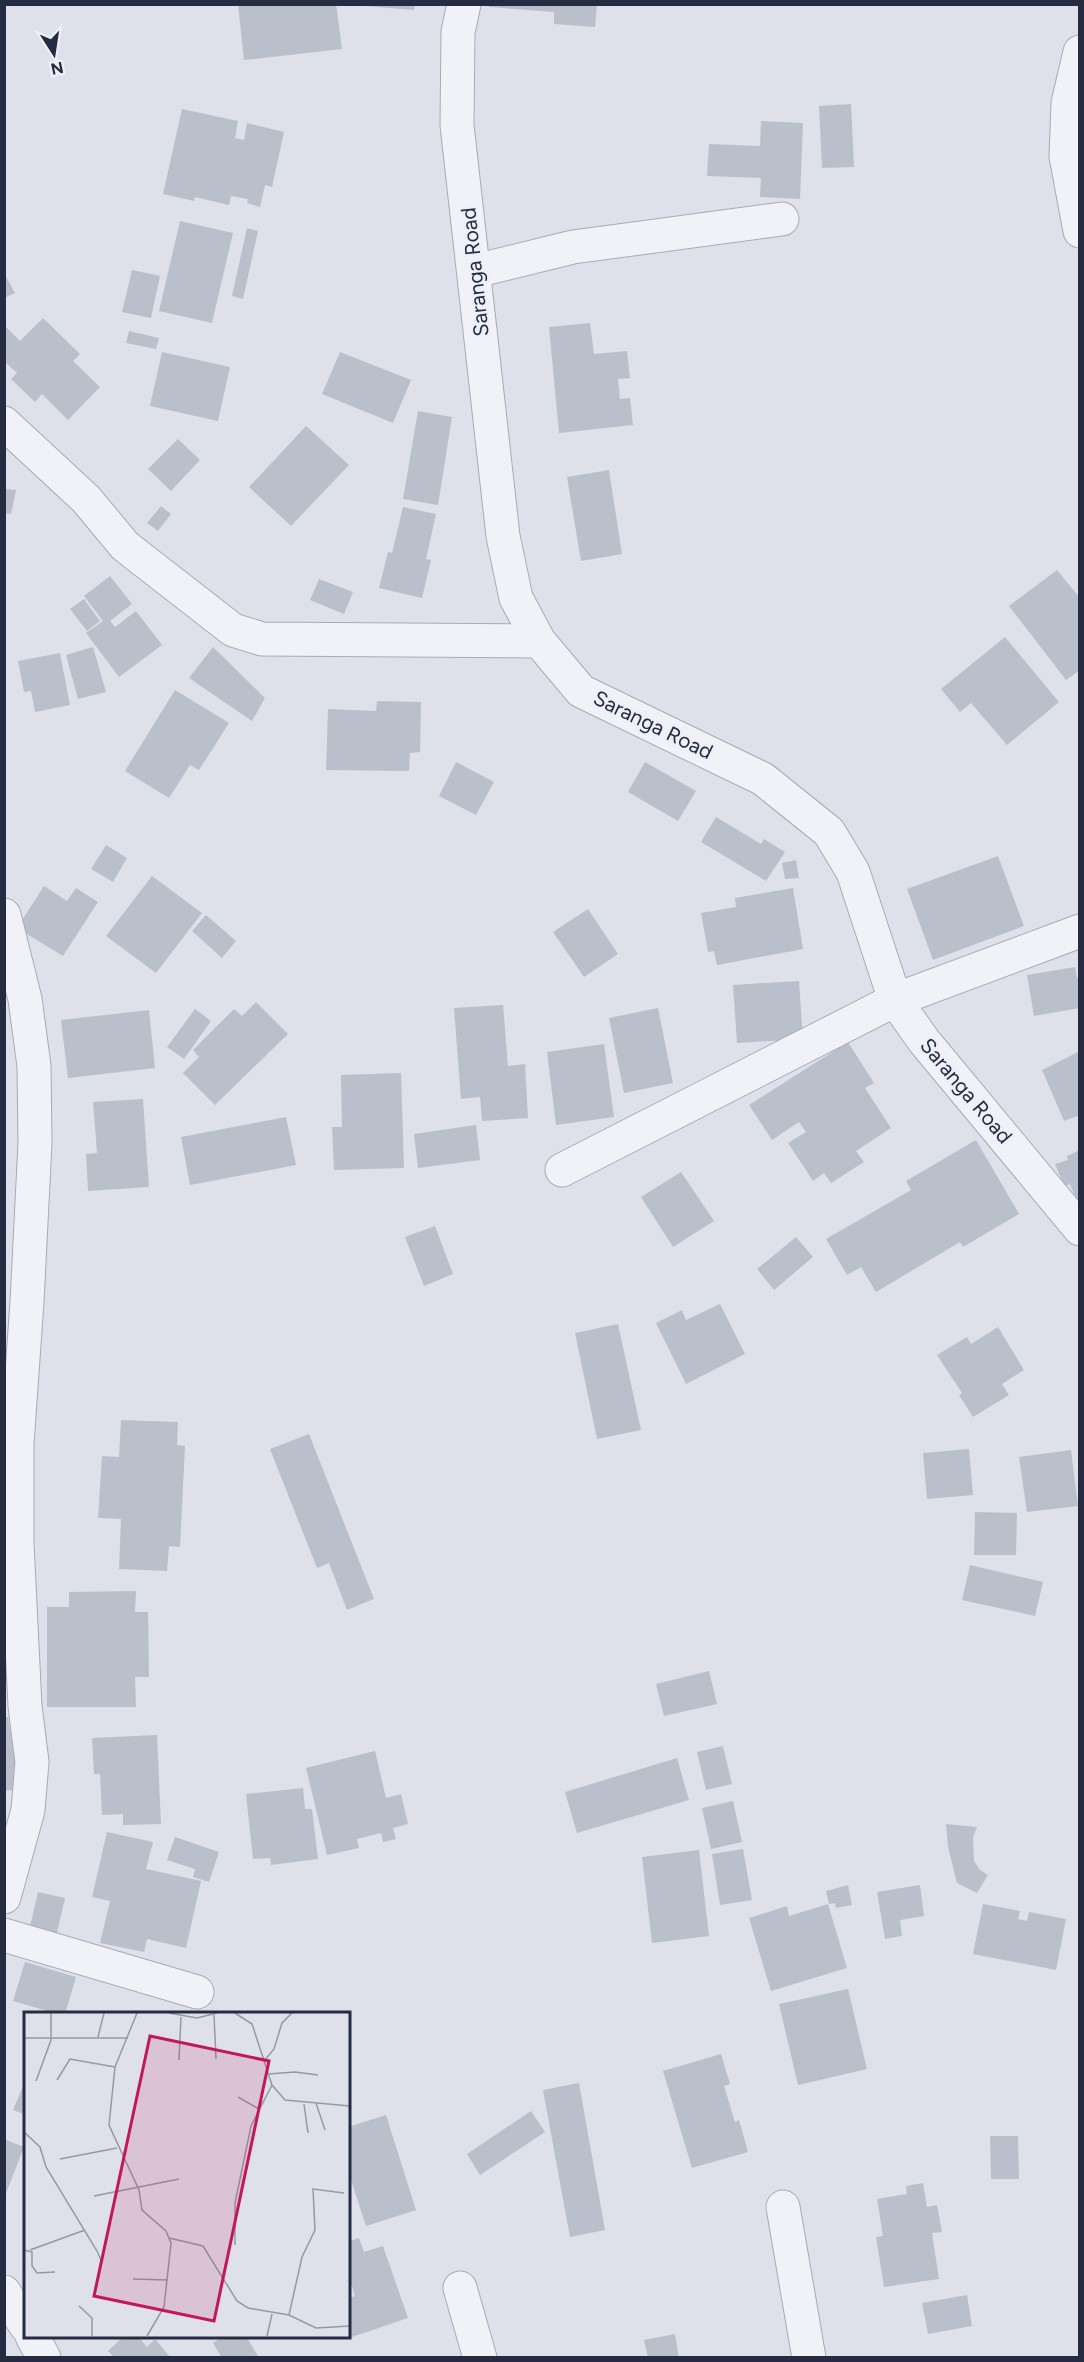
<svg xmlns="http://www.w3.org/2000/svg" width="1084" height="2362" font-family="Figtree,sans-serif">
	<rect width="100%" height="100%" fill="#dee1e9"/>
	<path fill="#babfcc" d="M238 4H336L342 49 244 60Z
		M365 4H415L414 10 365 6Z
		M489 4H597L595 27 554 24V12L489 7Z
		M851 104 854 167 822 168 819 106Z
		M182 109 238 121 235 138 244 140 247 123 284 132 272 187 265 185 260 207 247 203 248 199 231 196 229 205 195 197 194 201 163 194Z
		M761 121 803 123 800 199 760 197 761 178 707 176 709 144 760 146Z
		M180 221 233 233 212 323 159 311Z
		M247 228 258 231 243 299 232 296Z
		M132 270 160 276 151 318 122 312Z
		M4 273 15 293 4 298Z
		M43 318 80 354 73 361 100 387 68 420 42 394 35 402 11 379 17 373 4 361V325L20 341Z
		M590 323 594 354 627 351 630 378 618 379 620 399 630 398 633 425 559 433 549 327Z
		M129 331 159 338 156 349 126 343Z
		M162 352 230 367 218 421 150 406Z
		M340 352 411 380 393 423 322 394Z
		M418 411 452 417 438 505 403 499Z
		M306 426 349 465 291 526 249 487Z
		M178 439 200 460 171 491 148 469Z
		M609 470 622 554 581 561 567 477Z
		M4 489 16 490 11 514 4 513Z
		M161 506 171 514 158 531 147 523Z
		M403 507 436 514 426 559 431 560 422 598 379 588 388 552 392 553Z
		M1057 570 1080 598V670L1066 680 1009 606Z
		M110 576 132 604 110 621 115 627 136 611 162 645 119 677 86 633 103 621 84 596Z
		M319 579 353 592 344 614 310 600Z
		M84 599 100 621 87 631 70 609Z
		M1005 637 1059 702 1007 745 971 703 960 712 941 689Z
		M93 647 106 692 78 699 66 655Z
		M213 647 265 698 252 721 189 678Z
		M60 653 70 705 35 712 31 691 24 692 18 661Z
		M175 690 229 723 199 770 190 765 169 798 125 771Z
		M377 701 421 702 420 752 410 753 409 771 326 770 328 709 376 711Z
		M456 762 494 782 476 815 439 796Z
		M645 762 696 791 678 821 628 792Z
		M716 817 761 844 764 839 785 852 766 881 701 842Z
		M106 845 127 858 113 882 91 869Z
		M998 856 1024 926 933 960 907 889Z
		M796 860 799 878 785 879 782 863Z
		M152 876 202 913 156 973 106 936Z
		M44 886 67 901 76 888 98 902 63 956 17 928Z
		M793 888 803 949 717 965 714 951 708 952 701 913 736 907 735 898Z
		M588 909 618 954 584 977 553 932Z
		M206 915 236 941 222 958 192 931Z
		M1075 967 1077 978 1080 977V1008L1034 1016 1027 975Z
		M799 981 803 1039 737 1043 733 985Z
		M256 1002 288 1034 215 1105 183 1073 199 1057 193 1050 234 1009 242 1016Z
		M503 1005 508 1066 525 1064 528 1118 482 1121 480 1097 461 1099 454 1008Z
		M658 1008 673 1083 624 1093 609 1018Z
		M195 1009 211 1021 184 1059 167 1047Z
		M149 1010 155 1068 68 1078 61 1020Z
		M848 1042 874 1083 865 1088 891 1128 856 1151 864 1162 831 1183 824 1173 813 1181 788 1143 806 1132 799 1122 772 1140 749 1105Z
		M604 1044 614 1117 556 1125 547 1052Z
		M1080 1051V1115L1064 1121 1042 1070Z
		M401 1073 404 1168 334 1170 332 1127H342L341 1075Z
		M143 1099 149 1187 88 1191 86 1154 97 1153 93 1102Z
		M286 1117 296 1165 190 1185 181 1137Z
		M476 1125 480 1160 418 1168 414 1134Z
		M976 1140 1019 1214 963 1247 960 1242 876 1292 861 1267 847 1275 826 1239 911 1190 906 1181Z
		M1080 1150V1201L1077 1202 1070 1184 1064 1186 1055 1164 1068 1160 1067 1156Z
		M681 1172 714 1221 673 1247 641 1197Z
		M435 1226 453 1274 424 1286 405 1237Z
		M796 1237 813 1257 774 1290 757 1269Z
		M720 1304 745 1354 686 1384 656 1323 682 1310 686 1320Z
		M618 1324 641 1430 597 1439 575 1333Z
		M998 1327 1024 1370 1002 1384 1009 1395 973 1417 959 1395 962 1393 937 1355 967 1337 971 1344Z
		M121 1420 178 1422 177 1445 185 1446 180 1547 169 1546 167 1571 119 1569 121 1519 98 1518 102 1456 119 1457Z
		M309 1434 374 1599 347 1610 329 1563 317 1568 270 1449Z
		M969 1449 973 1495 927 1499 923 1453Z
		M1071 1450 1078 1506 1027 1512 1019 1457Z
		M975 1512 1017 1513 1016 1555H974Z
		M970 1565 1043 1582 1035 1616 962 1600Z
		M136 1591 135 1612H148L149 1677H135L136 1707H47V1607H69V1592Z
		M709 1671 717 1704 664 1716 656 1684Z
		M4 1717H8L20 1789 4 1791Z
		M157 1735 161 1824 123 1825V1814L102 1815 100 1774H94L92 1738Z
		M723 1746 732 1784 706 1790 697 1752Z
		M375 1751 386 1798 401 1794 408 1824 393 1828 396 1839 383 1842 381 1833 357 1839 359 1848 327 1855 306 1768Z
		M677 1758 689 1800 577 1833 565 1792Z
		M303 1788 305 1809H312L318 1859 271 1865 270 1858 253 1859 246 1794Z
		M733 1801 742 1842 711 1849 702 1808Z
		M946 1824 977 1827 973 1837 974 1861 980 1870 988 1875 977 1893 957 1883 948 1847Z
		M107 1832 153 1842 146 1869 201 1881 186 1948 147 1939 144 1952 100 1943 110 1901 92 1897Z
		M175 1837 219 1852 209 1882 193 1877 195 1869 167 1860Z
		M743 1849 752 1900 720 1905 712 1854Z
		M699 1850 709 1936 652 1943 642 1857Z
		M848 1885 852 1905 836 1908 835 1903 829 1904 826 1891Z
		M920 1885 924 1916 900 1920 902 1936 885 1939 877 1892Z
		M38 1892 65 1898 55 1941 28 1935Z
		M828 1904 847 1968 771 1991 749 1918 787 1906 789 1916Z
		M983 1904 1020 1911 1018 1919 1027 1921 1029 1912 1066 1919 1056 1970 973 1954Z
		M25 1962 76 1977 65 2014H58L13 2001Z
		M848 1989 867 2069 798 2085 779 2004Z
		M721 2054 730 2084 724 2086 735 2122 739 2120 748 2152 692 2168 663 2071Z
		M26 2079V2115L13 2110Z
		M579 2083 605 2230 570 2237 543 2090Z
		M531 2111 545 2132 480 2175 467 2154Z
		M386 2115 416 2210 366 2226 350 2177 348 2178V2127Z
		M990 2136H1018L1019 2179H991Z
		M4 2139 24 2147 5 2196H4Z
		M923 2183 927 2207 937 2205 942 2232 932 2233 939 2279 884 2287 876 2237 883 2236 877 2199 907 2194 906 2186Z
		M359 2238 364 2252 383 2246 408 2318 349 2338 348 2299 355 2296 352 2286 348 2287V2242Z
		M967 2295 972 2326 928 2334 922 2303Z
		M675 2334 679 2358H648L644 2340Z
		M124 2336H138L147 2347 155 2339 171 2358H115L108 2351Z
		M223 2336H246L259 2358H222L213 2343Z"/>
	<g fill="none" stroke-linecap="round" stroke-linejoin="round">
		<defs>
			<path id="minor" d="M464 4 458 32 457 125 503 536 516 598 539 641 581 691 763 779 829 832 853 872 895 1000 924 1041 1080 1229
				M1080 52 1068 103 1066 156 1080 231
				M475 271 573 247 782 219
				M4 423 86 499 125 546 233 630 262 639 539 641
				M4 915 25 999 34 1066 35 1143 27 1302 17 1444V1543L25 1706 32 1762 28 1810 4 1897
				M562 1170 895 1000 1080 931
				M4 1935 197 1992
				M783 2207 809 2358
				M460 2288 480 2358
				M4 2292 26 2326
				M32 2336 44 2358"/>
		</defs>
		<use href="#minor" stroke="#a6abb7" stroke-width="35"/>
		<use href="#minor" stroke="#f1f2f7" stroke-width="33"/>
	</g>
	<g text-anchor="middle" stroke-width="6" stroke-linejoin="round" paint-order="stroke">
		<g font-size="21" fill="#252c42" stroke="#edf0f6">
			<text transform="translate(475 272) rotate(-96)" y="7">Saranga Road</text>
			<text transform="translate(653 725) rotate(26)" y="7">Saranga Road</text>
			<text transform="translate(966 1091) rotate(50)" y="7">Saranga Road</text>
		</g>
	</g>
	<g transform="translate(24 2012)">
		<rect width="326" height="326" fill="#dee1e9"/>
		<path fill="none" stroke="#9499a6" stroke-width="1.5" d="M113 1 91 55 85 113 115 178 118 198 142 219 147 231 140 295 123 324M145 1 173 6 193 1M211 1 228 12 248 73 261 88 326 94M190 3 192 47M74 25 80 1M0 26H104M155 48 157 5M240 49 250 37 258 11 268 1M244 62 271 60 294 63M33 68 46 47 91 55M12 69 27 28V1M214 85 235 97M292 91 301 118M280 92 284 121M0 120 16 135 22 155 73 239 77 248 72 278M36 147 93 136M70 184 155 167M145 226 179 234 213 289 224 296 265 303 292 316 326 314M211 233V191L227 114 248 73M0 238 8 240V254L13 261 31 260M6 238 61 218M109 267 144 268M55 294 68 306V324M265 303 278 245 291 218 289 177 320 181M243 324 248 302"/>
		<path fill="#c2185b" fill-opacity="0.15" stroke="#c2185b" stroke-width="3" d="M126 24 245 49 190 309 70 284Z"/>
		<rect width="326" height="326" fill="none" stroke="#252c42" stroke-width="3"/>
	</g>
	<rect width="1084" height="2362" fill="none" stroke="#252c42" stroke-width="12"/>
	<g transform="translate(54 54) rotate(168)" stroke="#edf0f6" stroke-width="4.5" paint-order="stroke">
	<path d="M0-4.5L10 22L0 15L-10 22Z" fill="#252c42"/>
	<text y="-9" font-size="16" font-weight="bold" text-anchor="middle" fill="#252c42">N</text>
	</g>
</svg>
